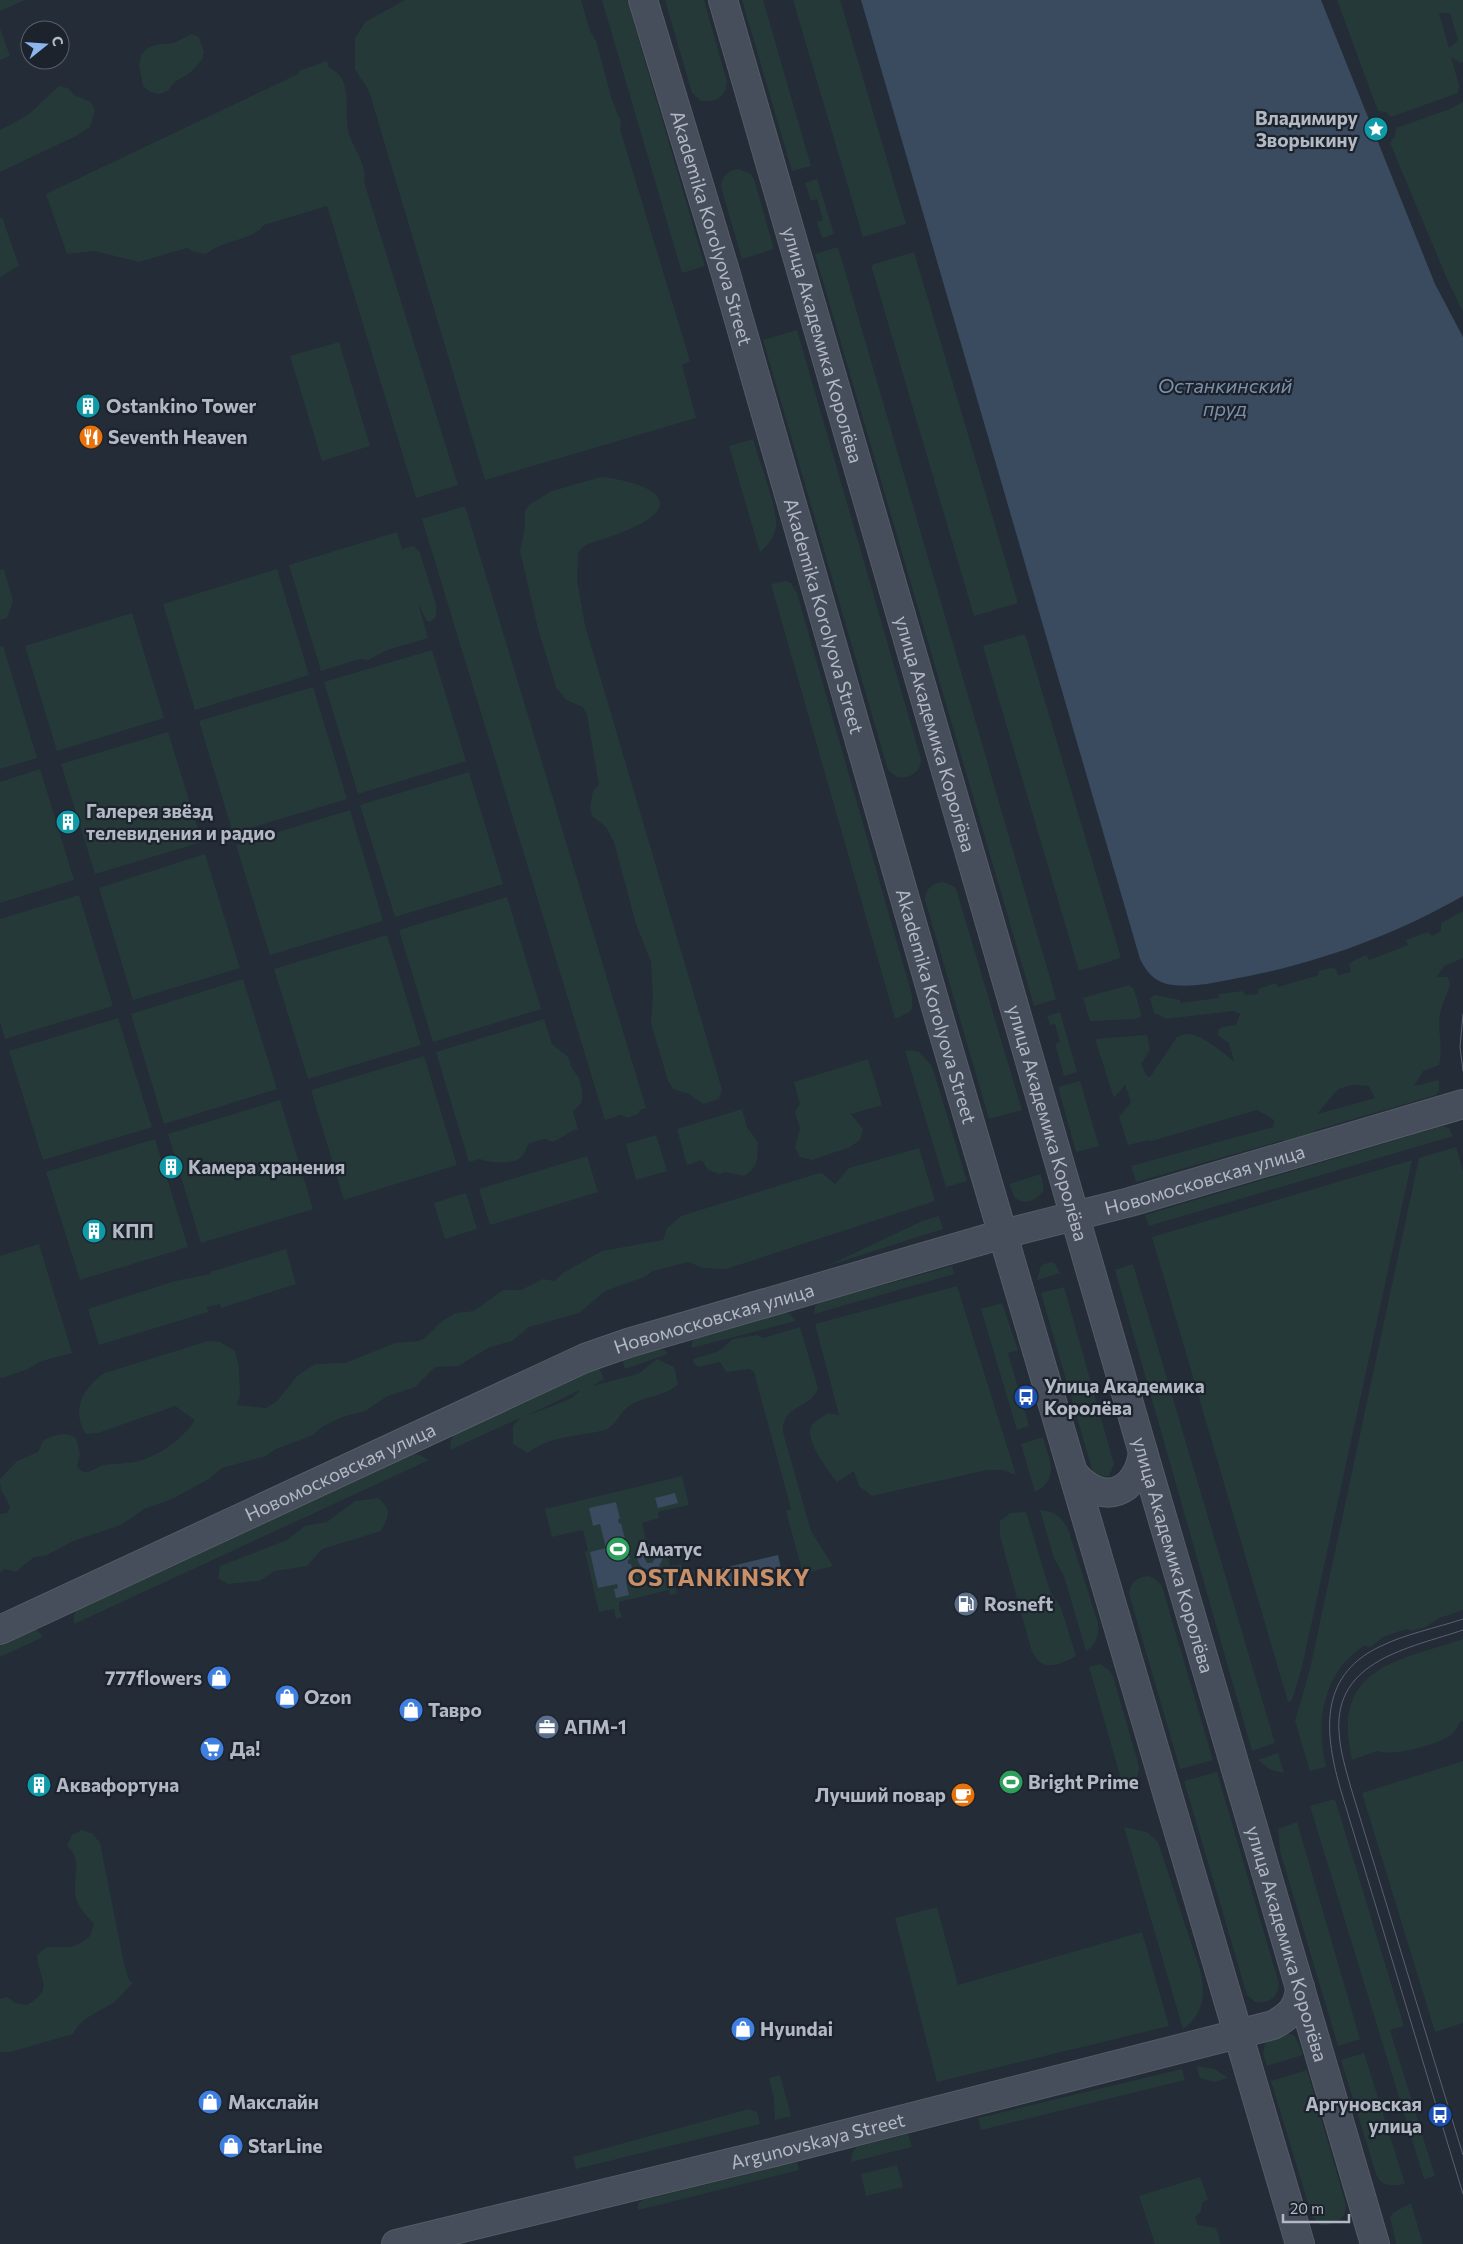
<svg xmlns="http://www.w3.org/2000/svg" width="1463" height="2244" font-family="Commissioner,sans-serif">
	<rect width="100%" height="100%" fill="#232c37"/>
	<path fill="#263939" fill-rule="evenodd" d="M0 0H25L0 11Z
		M405 0H581L590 31 596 41 612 100 621 122 620 129 690 361 682 365 696 418 485 480 369 91 355 69V38L365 22Z
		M602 0H627L705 266 682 273Z
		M665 0H704L727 82C726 97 715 103 701 101L692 93Z
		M742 0H763L811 166 792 171Z
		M793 0H840L906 224 863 237Z
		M1337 0H1463V62L1461 63 1451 57 1459 85 1458 93 1391 117 1386 112 1378 111ZM1439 13H1450L1458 40 1449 48Z
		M0 28 10 56 0 60Z
		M191 34 199 37 204 52 202 60 190 73 173 83 168 91 160 94 150 92 143 86 139 66 141 56 146 49 155 45 174 43Z
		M327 61 329 68C354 78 344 110 348 131 352 147 368 164 364 182L458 485 416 498 327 206 264 225C252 241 224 239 206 254L194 252 187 248 139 262 94 251 67 254 46 194 296 75 301 70Z
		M59 86 68 88 74 95 91 102 95 110 90 127 74 137 0 172V130L28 115Z
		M1463 102V312L1447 279 1390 143 1395 136 1396 128 1450 109Z
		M739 169 751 174 754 179 774 249 742 259 721 187C722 175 729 170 739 169Z
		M817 179 834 234 822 238 817 222 823 220 817 199 811 201 805 183Z
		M2 217 19 266 0 277V218Z
		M838 247 1056 999 1034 1006 815 254Z
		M914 252 1018 603 974 616 871 265Z
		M797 330 921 759C921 773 909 779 897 777L888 770 763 340Z
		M339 342 370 446 322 461 290 356Z
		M753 439C759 461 777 505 776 526 775 536 768 546 760 552L729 446Z
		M601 477C615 478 646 484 656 495 678 520 599 539 586 545 583 547 580 550 578 553L577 580 585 625 722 1090 719 1099 703 1104 689 1094 673 1089 668 1081 651 1023 653 997 651 962 636 924 614 842 606 827 592 816 590 807 593 791 599 785 587 715 583 707 566 700 556 687 538 629 520 551 525 527V511L530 504 552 491Z
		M465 506 646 1108 640 1110 638 1114 627 1118 621 1115 605 1120 422 519Z
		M397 532 402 549 414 546 420 553 436 604V617L430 622 426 620 418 603 428 638 387 650 368 660 359 659 321 671 289 565Z
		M4 569 13 601 7 618 0 620V570Z
		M277 569 309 675 195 710 163 604Z
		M786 581 791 583 797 593 912 995V1009L908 1013 895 1019 771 584Z
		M132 613 164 718 57 751 25 646Z
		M1025 634 1121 958 1079 971 983 646Z
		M3 646 37 758 0 769V647Z
		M432 650 466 761 358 794 324 682Z
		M313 687 347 799 233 833 199 721Z
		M168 732 202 842 95 874 61 764Z
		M40 769 74 880 0 903V782Z
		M469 772 503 884 395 917 360 805Z
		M350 810 383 921 270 955 236 845Z
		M205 854 240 968 133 1000 99 888Z
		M943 882 955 887 957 892 1022 1110 989 1119 925 900C925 888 933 883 943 882Z
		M79 895 113 1006 5 1039 0 1022V919Z
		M507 897 541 1009 433 1042 399 930Z
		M1463 911V958L1444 966 1437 977H1447L1450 983C1449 992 1443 1000 1441 1009 1436 1029 1444 1046 1439 1065L1423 1071 1414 1086 1439 1080V1091L1436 1095 1316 1130 1303 1140 1287 1144 1283 1140 1136 1182 1131 1166 1273 1127 1274 1120 1257 1110 1152 1141 1149 1140 1128 1145 1119 1117 1131 1102 1125 1085 1114 1098 1095 1039 1147 1035 1150 1050 1141 1064 1147 1076 1150 1077 1177 1037C1195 1025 1219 1051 1234 1061L1229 1043 1218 1035V1030L1222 1027 1236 1025 1240 1014 1234 1011 1165 1019V1018L1154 1013 1150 998 1155 995 1180 1000 1181 1003 1219 998V994L1242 991 1246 995 1258 994V989L1276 983 1278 987 1319 975 1318 971 1331 968 1336 969 1338 975 1351 972 1349 965 1353 961 1366 955 1369 960 1408 945 1406 940 1428 932 1432 936 1441 931V923ZM1353 1085 1369 1086 1375 1098 1317 1114 1338 1089Z
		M387 935 421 1045 308 1079 274 969Z
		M243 979 277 1089 164 1124 131 1014Z
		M1129 985 1134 989 1141 1013 1140 1017 1134 1019 1090 1021 1083 998Z
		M1060 1012 1077 1072 1064 1076 1055 1044 1060 1042 1055 1024 1050 1025 1047 1016Z
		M118 1018 152 1127 43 1160 9 1051Z
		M544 1019 552 1044 568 1057 572 1068 579 1078 582 1090V1102L573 1112 578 1129C568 1131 563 1138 553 1142L545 1139 529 1143C526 1150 523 1157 517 1160 508 1164 488 1163 480 1159L469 1162 436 1052Z
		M911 1050 919 1052 932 1066 967 1181 946 1187 905 1051Z
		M424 1056 457 1165 344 1200 311 1090Z
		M868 1059 882 1105 851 1114 863 1129 860 1140 850 1147 812 1160 800 1157 795 1147 800 1129 795 1112 800 1104 794 1082Z
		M1080 1081 1099 1146 1076 1152 1058 1087Z
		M280 1100 313 1209 201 1243 168 1134Z
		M742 1109 747 1127 758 1142C757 1159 759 1167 744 1176L725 1172 719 1174 708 1170 702 1160 687 1165 677 1129Z
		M1443 1126 1449 1128 1453 1136 1149 1226 1145 1215Z
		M656 1135 667 1171 636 1180 626 1144Z
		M155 1139 188 1247 80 1280 46 1172Z
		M1456 1147 1463 1171V1610L1437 1619 1426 1627 1411 1631 1406 1629 1383 1637 1371 1647 1364 1646C1323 1672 1315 1722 1326 1767L1310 1771 1295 1721 1310 1669 1419 1158Z
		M919 1148 935 1201 726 1269 703 1268 688 1262 653 1271 644 1277 605 1291 579 1313 529 1327 512 1341 490 1347 458 1366 435 1367 415 1387 388 1396 365 1411 342 1417 322 1427 313 1435 276 1449 266 1456 222 1468 209 1479 172 1499 144 1509 121 1525 73 1541 45 1556 34 1557 16 1572 4 1569 0 1573V1514L7 1513 10 1508C7 1494 0 1497 0 1479L17 1461 38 1452 43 1441C53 1435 66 1431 76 1438L80 1455 77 1466C86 1479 93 1468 103 1465 115 1463 127 1464 139 1461 161 1454 182 1440 195 1420L175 1406 98 1433 86 1434C70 1411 84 1386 105 1373L208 1341 220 1342 235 1351 239 1367 240 1395 237 1405 266 1408 277 1401 297 1376 315 1364 345 1363 395 1343 419 1341 425 1338 442 1321 456 1313 474 1311 503 1290H521L543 1279 554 1281 563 1273 602 1251 663 1240 667 1228 681 1216 816 1174 822 1173 835 1184 849 1168Z
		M587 1156 598 1192 490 1225 479 1189Z
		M1412 1160 1302 1667 1292 1700 1288 1702 1152 1237Z
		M1041 1174 1044 1190C1037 1200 1026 1206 1015 1198L1009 1184Z
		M466 1193 477 1229 445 1239 434 1203Z
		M939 1216 943 1229 827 1266 920 1222Z
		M39 1244 72 1353 42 1361 28 1369 2 1378 0 1377V1256Z
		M286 1249 296 1284 221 1308 220 1304 207 1307 208 1312 99 1345 88 1309 175 1281 211 1274 210 1272Z
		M1051 1262 1055 1264 1060 1273 1037 1280 1041 1265Z
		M1133 1264 1275 1743 1252 1751 1115 1270Z
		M952 1266 954 1274 814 1314 815 1306 819 1303Z
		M957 1286 1016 1475 1003 1470H987L872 1496 859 1486 854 1471 837 1482C829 1471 803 1440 812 1425 815 1421 824 1416 828 1413L839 1415 815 1324Z
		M1064 1287 1114 1464 1109 1476H1097L1093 1473 1041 1293Z
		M1002 1303 1018 1350 1008 1353 1029 1426 1017 1430 981 1309Z
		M781 1313H789L796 1321 691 1348 693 1340 697 1338Z
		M800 1327 818 1388C811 1410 782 1403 783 1432L811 1531 833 1566 803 1574 786 1511 791 1509 754 1372 749 1369 726 1372 720 1362 699 1367 694 1364 693 1359 719 1351 733 1339 757 1335 763 1338Z
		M655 1349 665 1350 668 1354 625 1369 622 1360Z
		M657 1359 674 1367 678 1384C665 1397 644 1396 629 1406 620 1412 615 1427 605 1430 578 1437 551 1435 528 1453L513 1444V1426L520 1418 450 1450 451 1440 455 1433 588 1371 599 1367 604 1379 592 1386 638 1374ZM580 1391 570 1399 526 1416 580 1390Z
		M1043 1437C1049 1460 1061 1478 1035 1492L1021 1444Z
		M412 1454 420 1455 429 1460 74 1624V1615L77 1607Z
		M682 1476 689 1505 658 1512 659 1518 642 1523 650 1557 667 1553 670 1566 681 1564 682 1571 672 1573 677 1594 670 1595 669 1590 619 1602V1608L622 1617 616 1619 614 1609 599 1612 585 1552 588 1550 583 1530 552 1537 545 1509Z
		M378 1498C392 1510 389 1515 381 1531L322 1549 307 1566 275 1571 259 1581 228 1584 218 1578 220 1566 287 1540 305 1526 327 1522 355 1501Z
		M1040 1510C1056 1511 1063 1518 1069 1532L1098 1623C1099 1635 1097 1644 1086 1651L1064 1576 1054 1558Z
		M1026 1512 1050 1591 1061 1608 1076 1656C1057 1666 1041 1673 1031 1649L1000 1536V1521L1010 1513Z
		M1148 1576 1154 1578 1162 1586 1213 1760 1180 1769 1129 1594C1130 1582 1137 1577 1148 1576Z
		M31 1629 37 1630 43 1637 0 1657V1641Z
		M1463 1639V1721L1460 1722C1458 1726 1456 1731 1451 1735 1437 1745 1393 1757 1377 1751L1352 1760C1331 1668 1394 1662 1463 1639Z
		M1100 1664 1109 1670 1113 1676 1139 1766C1139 1778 1135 1784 1124 1790L1089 1667Z
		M1278 1753 1284 1773 1271 1770 1258 1760Z
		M1463 1761V2023L1435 2032 1362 1793Z
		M1217 1772 1279 1984C1278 1998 1268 2004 1255 2002L1247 1995 1184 1781Z
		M1335 1799 1404 2026 1390 2030 1435 2176 1424 2179 1310 1806Z
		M1297 1822 1360 2039 1338 2046 1280 1851 1278 1829Z
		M1124 1827 1147 1832 1158 1842 1200 1970C1206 1992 1204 2015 1183 2029Z
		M82 1830 93 1834 100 1843 124 1964 129 1980 133 1983C126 1988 122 1996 117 2000 101 2012 83 2015 73 2034L10 2052H0V1999L7 1997 15 2003 27 2005C56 1988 38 1979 37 1955L47 1947H70L81 1943 90 1936 94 1924C86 1915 77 1907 75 1894 73 1876 83 1860 67 1846L72 1835Z
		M937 1907 958 1985 1142 1932 1169 2026 937 2082 895 1918Z
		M1283 2031 1295 2036 1303 2055 1267 2066 1263 2053 1266 2039Z
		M1364 2053 1405 2184C1392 2186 1381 2187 1376 2174L1341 2060Z
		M1196 2066 1215 2069 1228 2078 1214 2082 1200 2078Z
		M1182 2069 1185 2080 981 2130 978 2118Z
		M1307 2070 1346 2205C1346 2220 1334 2226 1320 2225L1312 2216 1271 2081Z
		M780 2075 791 2116 775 2120 774 2098 769 2078Z
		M749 2109 757 2112 760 2124 576 2169 573 2157Z
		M908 2134 912 2147 851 2162 852 2153 857 2147Z
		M797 2162 799 2170 638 2210V2203L643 2200Z
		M897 2165 903 2187 866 2196 861 2174Z
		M1200 2177 1208 2199 1202 2203 1201 2211 1195 2217 1198 2225 1216 2228 1221 2244H1155L1139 2196Z
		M1411 2203 1423 2244H1396L1390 2217 1393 2213Z"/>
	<path fill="#3a4a5f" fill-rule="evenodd" d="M861 0H1321L1435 284 1463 337V896C1391 937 1310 966 1228 980 1209 984 1186 988 1167 984 1154 981 1146 971 1140 959Z
		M675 1493 678 1503 658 1508 655 1498Z
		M616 1502 620 1519H618L619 1524 621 1523 625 1539 623 1540 624 1544H626L630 1559 628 1560V1564H631L635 1580 626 1582 629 1595 616 1598 614 1589 618 1588 617 1584 598 1588 590 1552 606 1548 600 1524 593 1526 589 1508Z
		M652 1544 660 1548 664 1556 658 1568C648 1573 639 1568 637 1558L643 1546ZM653 1551 657 1556 652 1563H647L644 1557 645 1553Z
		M778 1555 782 1573 715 1589 711 1571Z"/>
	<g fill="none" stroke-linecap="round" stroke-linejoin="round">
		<defs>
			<g id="secondary">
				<path id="s1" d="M643 0 725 271 940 1021 1300 2244"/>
				<path id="s2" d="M723 0 1143 1452 1375 2244"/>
				<path d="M1075 1475C1103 1507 1138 1493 1143 1452"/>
				<path id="s3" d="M0 1630 585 1358 628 1343 1003 1234 1130 1202 1463 1104"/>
				<path id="s4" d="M396 2244 775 2152 1273 2025C1290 2016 1299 2007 1300 1987"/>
			</g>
		</defs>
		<use href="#secondary" stroke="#555c66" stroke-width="30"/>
		<use href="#secondary" stroke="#454e5a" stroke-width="28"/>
		<path stroke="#59626f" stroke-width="1" d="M1463 1014 1460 1047 1463 1071
			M1463 1619C1436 1628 1405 1634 1379 1647 1317 1677 1325 1736 1341 1791L1463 2194
			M1463 1630C1410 1648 1334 1660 1339 1732 1340 1751 1346 1770 1351 1788L1463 2155"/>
	</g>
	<defs>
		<symbol id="sight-disc" viewBox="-11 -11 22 22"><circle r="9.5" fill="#0f9aa8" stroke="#1c232c"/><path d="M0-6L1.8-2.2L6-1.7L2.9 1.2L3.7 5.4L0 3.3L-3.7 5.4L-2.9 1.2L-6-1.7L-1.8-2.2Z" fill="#fff"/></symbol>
		<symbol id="building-disc" viewBox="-11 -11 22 22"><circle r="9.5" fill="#0f9aa8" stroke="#1c232c"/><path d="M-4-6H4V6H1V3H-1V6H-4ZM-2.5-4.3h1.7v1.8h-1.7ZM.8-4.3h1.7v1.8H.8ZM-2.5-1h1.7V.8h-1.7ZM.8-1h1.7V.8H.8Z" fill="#fff"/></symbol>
		<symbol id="restaurant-disc" viewBox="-11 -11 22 22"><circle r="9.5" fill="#e8710a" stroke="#1c232c"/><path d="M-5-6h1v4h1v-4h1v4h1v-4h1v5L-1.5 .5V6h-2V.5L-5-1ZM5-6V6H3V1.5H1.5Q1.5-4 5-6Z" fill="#fff"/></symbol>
		<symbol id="bus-disc" viewBox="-11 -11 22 22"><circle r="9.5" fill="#1a4fb4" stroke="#1c232c"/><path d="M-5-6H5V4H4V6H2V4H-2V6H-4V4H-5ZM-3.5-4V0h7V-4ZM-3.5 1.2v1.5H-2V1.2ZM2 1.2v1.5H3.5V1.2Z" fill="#fff"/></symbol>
		<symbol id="stadium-disc" viewBox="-11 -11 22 22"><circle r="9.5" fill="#2e9e5b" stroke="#1c232c"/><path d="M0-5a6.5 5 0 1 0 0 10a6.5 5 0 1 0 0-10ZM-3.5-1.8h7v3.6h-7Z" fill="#fff"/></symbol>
		<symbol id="fuel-disc" viewBox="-11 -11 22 22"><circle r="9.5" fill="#5c6f8a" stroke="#1c232c"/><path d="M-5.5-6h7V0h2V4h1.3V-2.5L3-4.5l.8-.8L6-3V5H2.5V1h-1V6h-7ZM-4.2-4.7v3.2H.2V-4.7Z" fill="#fff"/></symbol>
		<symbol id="shop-disc" viewBox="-11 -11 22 22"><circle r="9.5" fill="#3f7fe0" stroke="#1c232c"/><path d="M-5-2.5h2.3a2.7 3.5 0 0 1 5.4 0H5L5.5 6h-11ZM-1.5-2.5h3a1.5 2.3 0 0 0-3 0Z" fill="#fff"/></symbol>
		<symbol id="office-disc" viewBox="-11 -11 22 22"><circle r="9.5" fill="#5c6f8a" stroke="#1c232c"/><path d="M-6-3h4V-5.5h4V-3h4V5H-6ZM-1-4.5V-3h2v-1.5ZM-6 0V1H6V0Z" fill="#fff"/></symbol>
		<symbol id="supermarket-disc" viewBox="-11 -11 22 22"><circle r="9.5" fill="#3f7fe0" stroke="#1c232c"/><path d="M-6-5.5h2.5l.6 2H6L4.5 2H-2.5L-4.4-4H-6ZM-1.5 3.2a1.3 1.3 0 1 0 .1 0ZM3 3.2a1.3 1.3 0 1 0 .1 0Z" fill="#fff"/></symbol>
		<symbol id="cafe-disc" viewBox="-11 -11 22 22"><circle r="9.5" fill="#e8710a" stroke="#1c232c"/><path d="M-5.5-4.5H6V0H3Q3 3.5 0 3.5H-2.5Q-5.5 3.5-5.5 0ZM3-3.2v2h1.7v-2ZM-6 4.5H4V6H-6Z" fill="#fff"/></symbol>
	</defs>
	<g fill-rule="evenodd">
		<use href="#sight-disc" x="1362" y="115" width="28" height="28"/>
		<use href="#building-disc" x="74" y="392" width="28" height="28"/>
		<use href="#restaurant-disc" x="77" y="423" width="28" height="28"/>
		<use href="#building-disc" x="54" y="808" width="28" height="28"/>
		<use href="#building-disc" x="157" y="1153" width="28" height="28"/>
		<use href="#building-disc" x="80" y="1217" width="28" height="28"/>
		<use href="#bus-disc" x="1012" y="1383" width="28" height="28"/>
		<use href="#stadium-disc" x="604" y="1535" width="28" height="28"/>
		<use href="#fuel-disc" x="952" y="1590" width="28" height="28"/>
		<use href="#shop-disc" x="205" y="1664" width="28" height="28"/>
		<use href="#shop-disc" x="273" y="1683" width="28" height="28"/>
		<use href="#shop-disc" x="397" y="1696" width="28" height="28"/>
		<use href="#office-disc" x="533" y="1713" width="28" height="28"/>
		<use href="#supermarket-disc" x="198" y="1735" width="28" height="28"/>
		<use href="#stadium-disc" x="997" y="1768" width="28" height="28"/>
		<use href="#building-disc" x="25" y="1771" width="28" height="28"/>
		<use href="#cafe-disc" x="949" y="1781" width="28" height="28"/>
		<use href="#shop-disc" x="729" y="2015" width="28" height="28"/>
		<use href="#shop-disc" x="196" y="2088" width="28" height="28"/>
		<use href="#bus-disc" x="1426" y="2101" width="28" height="28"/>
		<use href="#shop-disc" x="217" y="2132" width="28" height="28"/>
	</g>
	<g text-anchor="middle" stroke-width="4.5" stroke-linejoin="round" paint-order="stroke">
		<g font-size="19" font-weight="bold" fill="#b2b9c4" stroke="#1c232c" text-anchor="start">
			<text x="1358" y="125" text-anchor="end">Владимиру<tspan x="1358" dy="22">Зворыкину</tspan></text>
			<text x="106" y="413">Ostankino Tower</text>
			<text x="108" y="444">Seventh Heaven</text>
			<text x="86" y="818">Галерея звёзд<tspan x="86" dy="22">телевидения и радио</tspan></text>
			<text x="188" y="1174">Камера хранения</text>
			<text x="112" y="1238">КПП</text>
			<text x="1044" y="1393">Улица Академика<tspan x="1044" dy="22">Королёва</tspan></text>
			<text x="636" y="1556">Аматус</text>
			<text x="984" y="1611">Rosneft</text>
			<text x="202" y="1685" text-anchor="end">777flowers</text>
			<text x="304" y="1704">Ozon</text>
			<text x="428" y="1717">Тавро</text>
			<text x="564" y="1734">АПМ-1</text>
			<text x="230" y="1756">Да!</text>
			<text x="1028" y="1789">Bright Prime</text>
			<text x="56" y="1792">Аквафортуна</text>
			<text x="946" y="1802" text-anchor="end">Лучший повар</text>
			<text x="760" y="2036">Hyundai</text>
			<text x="228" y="2109">Макслайн</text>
			<text x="1422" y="2111" text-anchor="end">Аргуновская<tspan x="1422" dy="22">улица</tspan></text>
			<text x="248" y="2153">StarLine</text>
		</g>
		<g font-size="19" fill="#b2b9c4" stroke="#1c232c">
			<text dy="7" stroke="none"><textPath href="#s1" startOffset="238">Akademika Korolyova Street</textPath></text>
			<text dy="7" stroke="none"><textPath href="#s2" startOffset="359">улица Академика Королёва</textPath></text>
			<text dy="7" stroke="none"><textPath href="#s1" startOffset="642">Akademika Korolyova Street</textPath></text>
			<text dy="7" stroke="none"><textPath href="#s2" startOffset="764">улица Академика Королёва</textPath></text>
			<text dy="7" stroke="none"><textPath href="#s1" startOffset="1048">Akademika Korolyova Street</textPath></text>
			<text dy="7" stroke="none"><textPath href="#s2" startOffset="1169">улица Академика Королёва</textPath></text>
			<text dy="7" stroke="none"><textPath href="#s3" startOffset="1290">Новомосковская улица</textPath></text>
			<text dy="7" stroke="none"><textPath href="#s3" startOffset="780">Новомосковская улица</textPath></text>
			<text dy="7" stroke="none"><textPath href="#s3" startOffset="375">Новомосковская улица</textPath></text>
			<text dy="7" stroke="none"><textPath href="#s2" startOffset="1619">улица Академика Королёва</textPath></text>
			<text dy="7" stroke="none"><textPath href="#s2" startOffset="2024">улица Академика Королёва</textPath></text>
			<text dy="7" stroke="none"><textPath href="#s4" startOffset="434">Argunovskaya Street</textPath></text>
		</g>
		<g font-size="20" font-style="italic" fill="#7c90aa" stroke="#1c232c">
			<text x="1225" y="393">Останкинский<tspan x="1225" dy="23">пруд</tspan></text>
		</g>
		<g font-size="24" font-weight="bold" letter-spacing="1" fill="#c98f67" stroke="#1c232c">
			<text x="719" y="1586">OSTANKINSKY</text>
		</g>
	</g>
	<g transform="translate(45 45) rotate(73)"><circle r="24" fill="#1c232c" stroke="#585f69"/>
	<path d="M0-4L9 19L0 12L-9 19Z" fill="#8db5ee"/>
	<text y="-8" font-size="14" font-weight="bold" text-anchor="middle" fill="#b2b9c4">С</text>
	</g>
	<path d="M1283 2214v8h66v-8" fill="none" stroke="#b2b9c4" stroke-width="2.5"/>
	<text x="1290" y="2214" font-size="15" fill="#b2b9c4" stroke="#1c232c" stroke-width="4" paint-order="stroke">20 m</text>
</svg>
